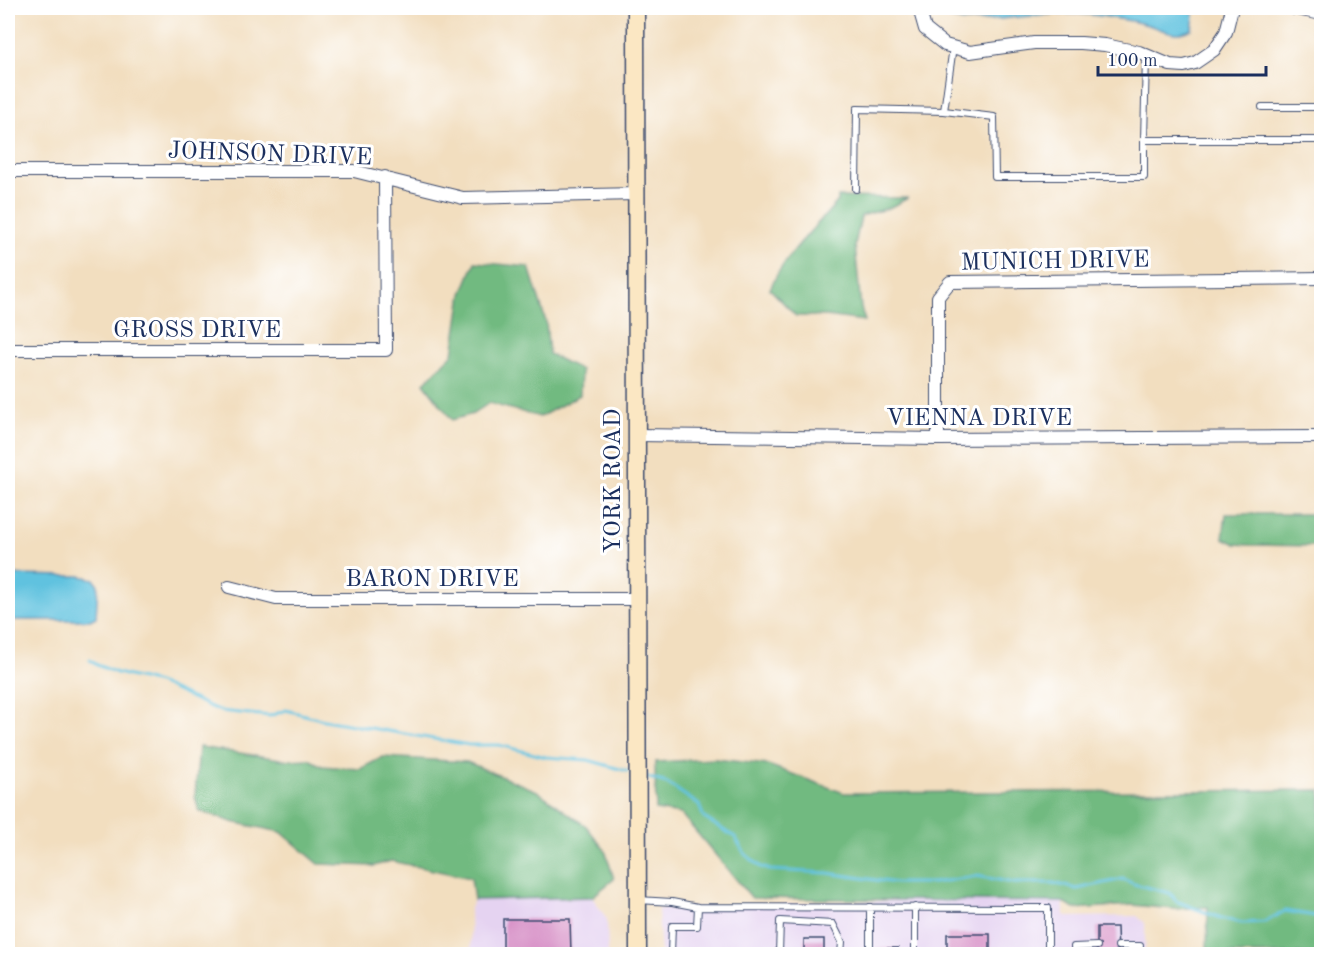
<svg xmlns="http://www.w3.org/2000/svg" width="1329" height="962" font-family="'Old Standard TT',serif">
	<rect width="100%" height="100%" fill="#fff"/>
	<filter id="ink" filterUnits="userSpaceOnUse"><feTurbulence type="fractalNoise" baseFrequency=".0167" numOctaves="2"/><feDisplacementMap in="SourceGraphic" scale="12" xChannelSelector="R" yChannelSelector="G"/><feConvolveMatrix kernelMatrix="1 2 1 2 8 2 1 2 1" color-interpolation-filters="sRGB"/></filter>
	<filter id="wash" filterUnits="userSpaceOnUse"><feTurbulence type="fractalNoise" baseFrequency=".008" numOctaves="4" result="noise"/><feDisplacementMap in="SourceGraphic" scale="24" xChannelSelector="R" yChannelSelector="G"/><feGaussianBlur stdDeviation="1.35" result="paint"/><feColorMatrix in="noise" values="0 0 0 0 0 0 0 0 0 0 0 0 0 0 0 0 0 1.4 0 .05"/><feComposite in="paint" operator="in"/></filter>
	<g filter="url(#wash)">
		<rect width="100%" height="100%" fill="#f2debf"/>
		<path fill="#e5d3f1" d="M592 897 607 919 608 954H471L470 908 474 900Z
			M918 900 1063 902 1065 917 1137 916 1145 923V954H661L658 909Z"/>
		<path fill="#71ba80" stroke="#46746f" stroke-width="1.5" d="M838 197 908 198 889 208 861 216 855 245 861 308 865 321 826 316H796L770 289C784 255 814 229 838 201Z
			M475 262 529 267 546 322 549 354 581 370 580 395 540 417 489 403 473 414 452 420 424 383 453 354 462 294Z
			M1226 514H1321V553L1317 546 1249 545 1236 544 1223 538Z
			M199 747 287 760 309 759 322 766 360 769 383 757 467 762 537 791 586 826 605 850 614 879 592 897 474 900 471 878 391 861 374 866 319 864 281 832 232 822 199 811 195 796Z
			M715 759 768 765 844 793 1321 790V954H1207L1208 907 1174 909 1132 905 1074 909 1063 902 752 898 681 814 656 810 655 762Z"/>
		<path fill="#61c2df" stroke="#3e789e" stroke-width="1.5" d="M942 8H1190L1194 16 1192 29C1176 38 1164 30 1148 25 1135 21 1121 19 1108 17 1061 9 1012 19 965 22L951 19Z
			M8 575 80 576 94 579 98 585 96 617 90 620H8Z"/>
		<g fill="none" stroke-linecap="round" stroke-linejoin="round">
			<path stroke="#61c2df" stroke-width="3" d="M90 660 97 665 117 673 158 683 220 711 270 716 286 710 324 720 469 745H499L546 757 588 760 627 771
				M646 777 667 783 699 805 704 818 735 837 745 854 761 867 770 870 828 873 896 883H933L977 876 1014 883H1053L1077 889 1123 879 1134 884 1170 893 1176 901 1194 908 1221 918 1242 923 1264 922 1285 911 1322 917"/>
		</g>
		<g id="blocks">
			<path fill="#d995c9" d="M503 919H570L571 954H503Z
				M1097 927H1117L1118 954H1097Z
				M947 934H990V954H947Z
				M804 939H824V954H804Z
				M876 948H898V954H876Z"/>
		</g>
	</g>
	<g filter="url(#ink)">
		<use href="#blocks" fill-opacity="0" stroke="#3b496d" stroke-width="1.5"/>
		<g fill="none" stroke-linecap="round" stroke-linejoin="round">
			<defs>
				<path id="lane" d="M953 47 944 111 994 117 995 177H1144V140
					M1146 56 1144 140H1322
					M1262 107H1322
					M856 189 857 109 944 111
					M638 900 672 902 698 907 1048 908V954
					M870 907V954
					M915 907V954
					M1118 946H1140
					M1074 947 1097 946
					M671 954 672 926H697L698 907
					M779 954 780 921 833 924 842 942 841 954"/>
				<path id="street" d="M919 8 925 29 945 45 970 52 1034 43H1081L1105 45 1139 52 1170 65 1184 66 1195 63 1214 50 1226 32 1232 8
					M1291 8 1322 14
					M8 171H354L463 198 636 194
					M8 350H386L385 177
					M636 435 938 439 1322 437
					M938 439V297L950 282 1322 278
					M229 587 276 599H636"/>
				<path id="secondary" d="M636 8 638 954"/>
			</defs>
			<use href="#lane" stroke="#3b496d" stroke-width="8"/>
			<use href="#street" stroke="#3b496d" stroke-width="14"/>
			<use href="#secondary" stroke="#3b496d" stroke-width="19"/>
			<use href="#lane" stroke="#fff" stroke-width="6"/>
			<use href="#street" stroke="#fff" stroke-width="12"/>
			<use href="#secondary" stroke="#fbe7c3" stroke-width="16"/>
		</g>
	</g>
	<g text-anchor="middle" stroke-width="6" stroke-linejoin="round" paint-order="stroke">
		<g font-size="24" fill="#1b2f5e" stroke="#fff">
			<text transform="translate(270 153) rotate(2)" y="8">JOHNSON DRIVE</text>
			<text transform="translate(1055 260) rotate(-1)" y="8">MUNICH DRIVE</text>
			<text x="197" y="337">GROSS DRIVE</text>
			<text x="979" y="425">VIENNA DRIVE</text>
			<text transform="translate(612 481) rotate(-90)" y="8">YORK ROAD</text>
			<text x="432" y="586">BARON DRIVE</text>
		</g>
	</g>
	<rect width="1329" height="962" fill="none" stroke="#fff" stroke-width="30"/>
	<path d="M1098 66v9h168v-9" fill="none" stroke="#1b2f5e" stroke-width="3"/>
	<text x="1107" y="66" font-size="18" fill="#1b2f5e" stroke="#ffffff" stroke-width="4.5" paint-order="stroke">100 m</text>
</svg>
